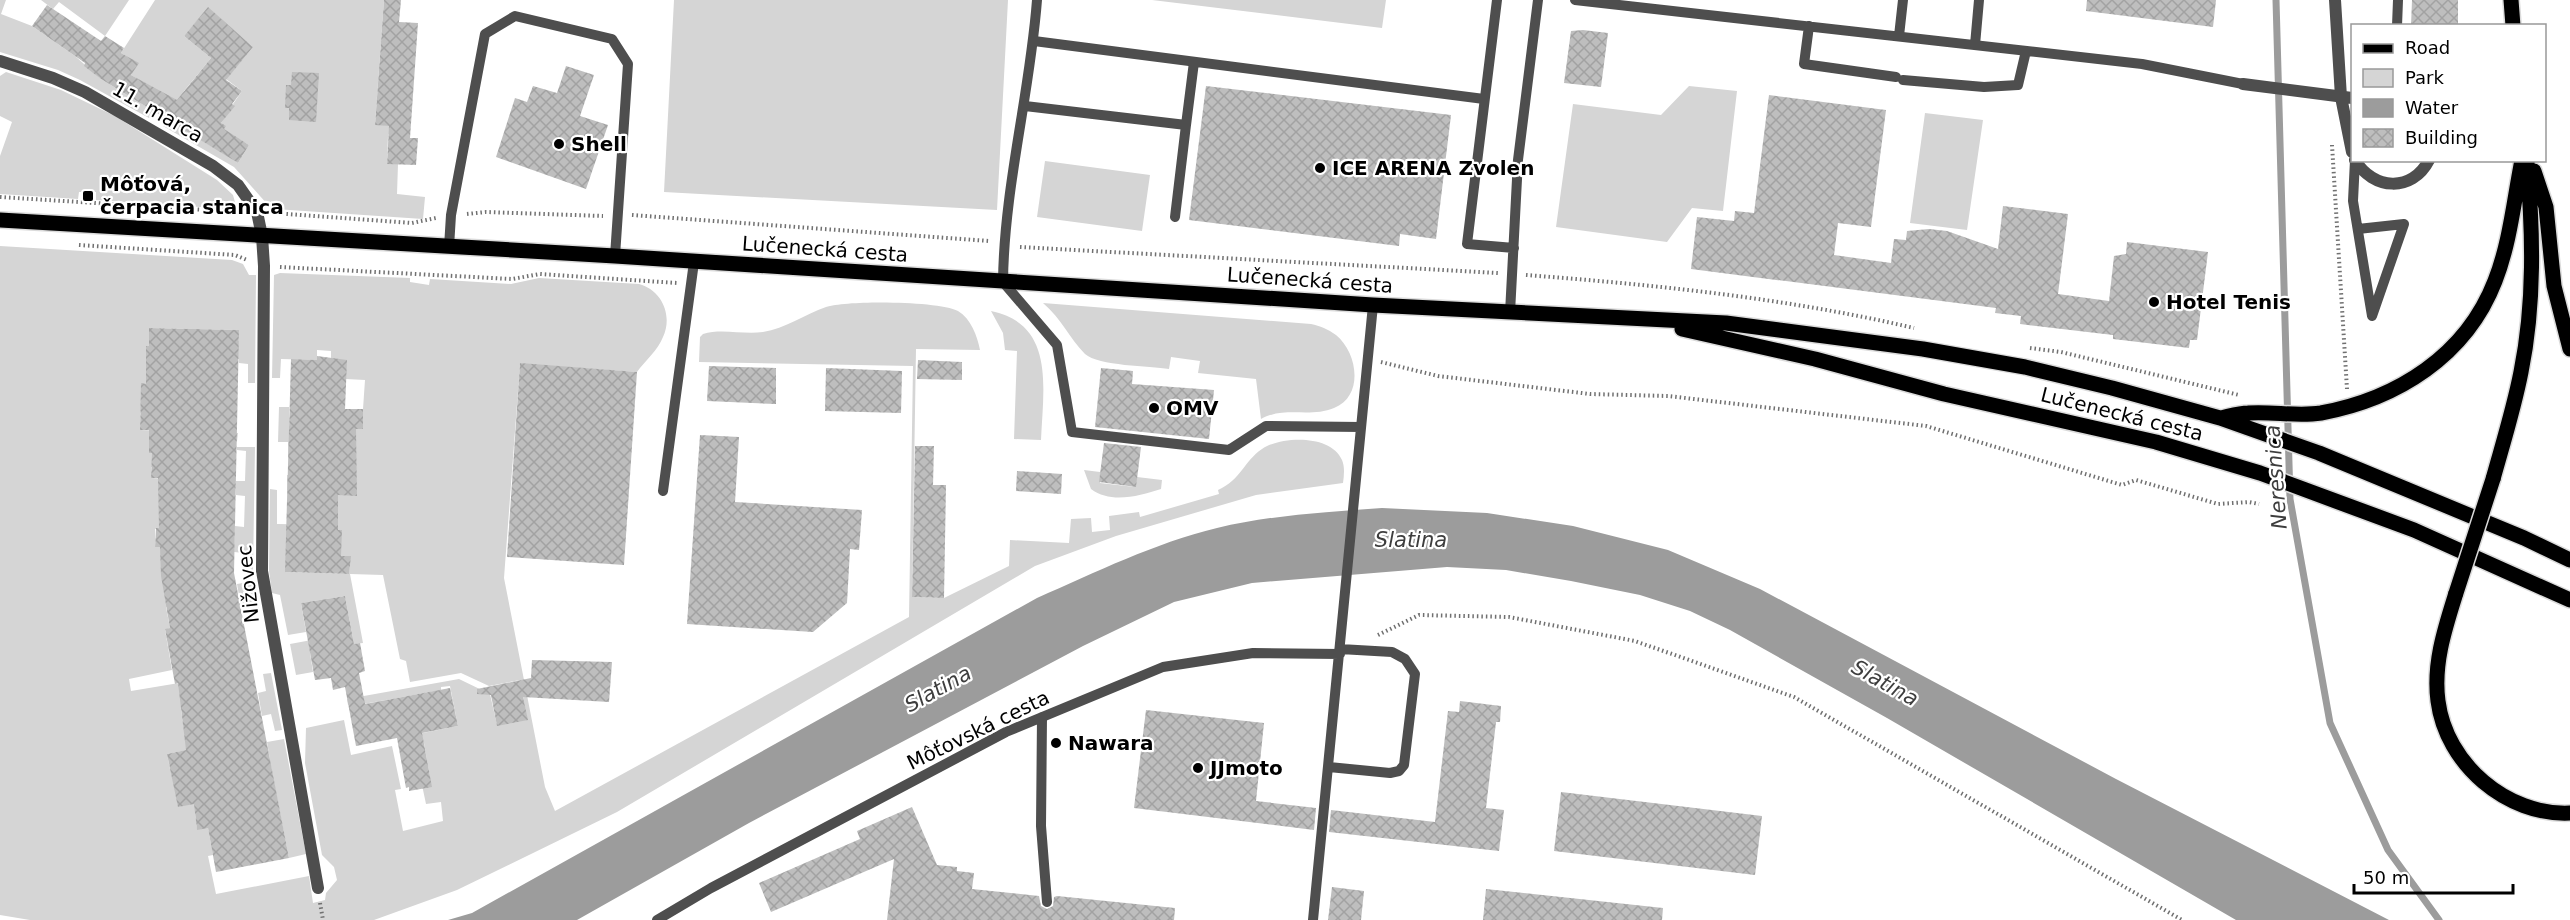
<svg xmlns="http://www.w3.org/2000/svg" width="2570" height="920" font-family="'DejaVu Sans',sans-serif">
	<defs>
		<pattern id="building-cross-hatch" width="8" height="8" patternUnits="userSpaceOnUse" patternTransform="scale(1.5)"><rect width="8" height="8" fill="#bebebe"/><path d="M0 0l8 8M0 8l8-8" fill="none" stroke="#a2a2a2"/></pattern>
	</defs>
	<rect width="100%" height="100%" fill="#fff"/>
	<path fill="#d5d5d5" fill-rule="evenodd" d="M0 0H6L1 14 32 26 75 56 101 79 155 112 149 118 80 80 58 70 0 52Z
		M41 0H129L105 36 59 2 53 9Z
		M155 0H384L375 124 392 126 388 136 387 163 398 164 397 194 425 197 423 219 275 209 268 205 234 167 163 126 166 119 216 149 226 134 221 123 234 106 233 104 242 91 226 79 253 47 208 8 184 36 211 58 184 91 179 103 131 75 138 63 121 53ZM239 139 249 145 238 163 227 156Z
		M674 0H1008L997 210 664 192Z
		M1152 0H1386L1382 28Z
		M6 72 61 90 115 116 217 180 233 195 236 206 230 209 96 200V192H79L78 199 0 194V156L12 122 0 116V76Z
		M1689 86 1737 91 1723 211 1692 208 1667 242 1556 227 1573 104 1661 115Z
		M1925 113 1983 120 1967 230 1910 223Z
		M1045 161 1150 175 1142 231 1037 217Z
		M0 246 232 260 243 264 249 275H256L255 383H248V364L239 363V359L165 357 158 411H140V430L238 433 237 441H209L165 467H151V478L178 479 163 528 155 529V547H173L176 606 166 607 170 628 165 630 172 670 129 679 131 691 185 682 181 710 187 750 167 754 170 769 272 772 267 742 284 739 306 854 289 858 274 783 195 813 197 829 208 828 213 855 208 856 216 894 309 876 313 903 325 900 326 893 337 880 334 867 322 855 305 763 306 728 344 720 351 755 392 746 401 789 395 790 403 831 443 821 441 802 426 804 422 785 431 783 424 743 408 736 458 726 450 686 441 687V690L358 705 357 703 348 705 347 699 459 679 490 694 497 725 527 719 520 680 489 686 461 673 410 682 406 661 400 659 383 575 350 574 363 643 354 644 345 596 301 603 306 632 288 635 280 595 272 593 269 571 270 489 277 490V524L338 525 310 491 287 490V475L356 477 288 457V442H278L279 407H289V426L363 409 365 380 346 379 331 360V351L317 350V360L281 359 280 378H272L274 275 280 273 410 278V282L429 285 430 279 511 284 539 278 639 284C662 290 673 316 663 337 658 350 645 361 637 372L520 364 504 578 545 787 555 811 909 617 913 366 699 362 700 337 703 334C722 328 743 335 763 332 785 329 805 314 826 307 848 300 939 301 958 311 971 319 977 335 980 350L916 349 912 597 944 598 1009 566 1010 540 1069 543 1071 519 1091 518 1092 532 1110 530 1109 516 1139 512 1140 517 1219 494 1218 490C1241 480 1244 461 1262 449 1281 436 1331 434 1342 460 1345 467 1344 475 1343 483L1256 495 1116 536 1035 566 617 812 457 890 374 920H30L0 915ZM150 328 239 330V341L149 346ZM332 530H342L331 556H350L349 574 285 572Z
		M1043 303 1311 324C1320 326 1328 329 1336 335 1358 353 1364 396 1334 408 1311 418 1284 406 1261 419L1256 379 1198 373 1200 361 1171 357 1169 369C1150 366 1098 366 1085 354 1069 338 1062 319 1043 303Z
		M991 311C1056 324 1043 390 1041 440L1014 439 1017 351 1005 350 1003 333Z
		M237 447H255L253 570 244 571V553L234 552 235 526 244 527 245 496 236 495V481H245L246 451 237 450Z
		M1084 470 1100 472V483L1135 487 1137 477 1162 480 1161 489C1139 496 1111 504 1091 489Z
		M255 581 259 610 242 613 237 584Z
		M317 639 319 651 310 653 313 672 296 675 290 644Z
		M271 673 282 730 275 731 271 714 262 716 258 693 266 691 263 674Z"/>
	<path fill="#9c9c9c" d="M1382 508 1487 513 1573 526 1668 550 1760 589 2116 779 2389 920H2236L1887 718 1730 630 1690 611 1640 595 1571 581 1506 570 1447 567 1252 583 1174 602 1083 646 749 823 577 920H448L472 913 1037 598C1096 572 1155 543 1217 528 1271 515 1327 512 1382 508Z"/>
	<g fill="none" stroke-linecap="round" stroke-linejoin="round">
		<path stroke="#9c9c9c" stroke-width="7" d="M2276 0 2290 499 2330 723 2388 850 2439 920"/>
	</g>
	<path fill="url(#building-cross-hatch)" d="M384 0H401L399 22 418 23 410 138H418L416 165 387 164 389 126 375 125Z
		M2087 0H2216L2213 27 2086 11Z
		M2412 0H2458V26H2411Z
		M47 5 101 41 105 36 124 48 121 53 139 63 131 75 177 100 211 58 184 36 208 7 253 47 226 80 242 91 232 104 235 106 221 123 226 126 224 129 249 145 238 163 101 79 84 66 85 63 32 26Z
		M1583 30 1608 33 1601 87 1564 83 1571 31Z
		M566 66 594 75 580 116 608 125 586 189 496 157 515 98 527 102 533 86 557 93Z
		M292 72 319 73 316 122 289 120V108H285L286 85H291Z
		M1206 86 1451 115 1436 239 1400 234 1399 246 1189 220Z
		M1769 95 1886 110 1871 227 1838 223 1834 255 1891 263 1894 239 1906 240 1907 231 1929 229 1947 231 1998 249 2003 206 2068 214 2058 294 2109 301 2114 256 2126 254 2127 242 2208 252 2197 340H2190L2189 348 2113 339V335L2020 324 2021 316 1995 313 1996 308 1691 269 1697 217 1734 221 1735 211 1754 213Z
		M149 328 239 330 234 573 289 858 216 872 208 828 197 830 194 804 178 807 167 754 186 750 178 683 175 684 165 629 170 628 161 576 160 547H155L156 528H159L158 478H151L152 453H149V430H140L141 383 146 384V346H149Z
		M317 356 347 360 345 409H363V429H356L357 496 338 495V530H342L341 556H351L349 574 285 572 291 359 317 360Z
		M918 360 962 362V380L917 379Z
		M520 363 637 372 624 565 507 557Z
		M709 366 776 368V404L707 401Z
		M826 368 902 371 901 413 825 411Z
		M1101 368 1133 371 1132 384 1214 390 1209 439 1095 427Z
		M700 435 739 437 735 502 862 510 859 550 850 549 847 603 813 632 687 624Z
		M1104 443 1141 447 1136 487 1099 482Z
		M915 446H934L933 485H946L944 598 912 597Z
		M1017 471 1062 474 1061 494 1016 491Z
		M345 596 354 644 360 643 365 671 359 673 365 704 450 688 458 726 422 733 432 787 409 791V787L406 788 397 738 356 746 345 687 333 690 331 678 315 680 301 603Z
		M532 660 612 662 609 702 523 697 528 720 497 726 491 695 477 694V689L531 678Z
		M1460 701 1501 706 1500 722H1496L1486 808 1504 810 1499 851 1329 832 1331 810 1435 822 1448 711 1459 712Z
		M1146 710 1264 723 1256 801 1316 808 1314 830 1134 808Z
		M1561 792 1762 816 1755 875 1554 851Z
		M912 807 937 865 957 867V871L974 873 972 889 1039 896 1041 906 1047 909 1053 906 1054 897 1057 896 1175 908 1174 920H887L894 859 771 912 759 883 860 839 857 831Z
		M1332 887 1364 891 1361 920H1328Z
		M1486 889 1663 908 1662 920H1483Z"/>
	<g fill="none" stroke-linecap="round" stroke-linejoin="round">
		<defs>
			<path id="primary" d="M2511 0 2513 26
				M2534 171 2546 207 2554 286 2570 349
				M0 220 615 256 1373 305 1726 323 1923 349 2025 367 2112 388 2220 418 2319 453 2524 538 2570 560
				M1682 329 1815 359 1944 394 2156 442 2260 473 2414 530 2570 600
				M2221 418C2230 416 2239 413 2248 413 2273 411 2296 417 2321 413 2397 399 2466 356 2495 281 2510 243 2514 200 2522 160
				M2493 479C2503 443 2514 408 2521 372 2535 303 2533 232 2527 162
				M2456 593C2445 628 2433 664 2438 701 2446 764 2507 816 2570 813"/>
		</defs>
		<use href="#primary" stroke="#dbdbdb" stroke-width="18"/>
		<path stroke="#707070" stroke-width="4" stroke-dasharray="1.5 3" stroke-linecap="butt" d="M2332 145 2347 389
			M0 197 239 212
			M273 213 412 223 436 218
			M467 214 486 212 603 216
			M632 215 989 241
			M79 245 235 255 247 260
			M1020 247 1498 273
			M280 267 512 279 540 274 677 283
			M1526 275C1657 285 1786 298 1914 328
			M2030 348 2061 352 2239 395
			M1381 362 1438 376 1590 394 1668 396 1926 426 2122 485 2136 480 2218 504 2249 502 2259 504
			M1378 635 1419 615 1509 617 1635 641 1794 697 2182 920
			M320 903 323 920"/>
		<path stroke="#4e4e4e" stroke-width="10" d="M1037 0C1030 94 1004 187 1003 282L1057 345 1072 432 1229 450 1266 426 1361 427
			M1497 0 1467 244 1514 248
			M1575 0 2142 64 2243 84
			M1809 26 1804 64 1896 77
			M2397 26 2398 0
			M1899 36 1903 0
			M1034 41 1484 99
			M1975 45 1979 0
			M1903 80 1984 87 2018 85 2026 51
			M1025 106 1186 125 1194 62
			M2355 160 2353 201 2372 316 2404 224 2358 229
			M1175 217 1186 125
			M449 247 451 215 485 34 515 16 612 39 628 64 615 256
			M1510 313 1518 160 1538 0
			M663 491 694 262
			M1042 717 1041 826 1047 902
			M1329 767 1390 773 1399 771 1404 765 1415 674 1405 659 1392 652 1340 649
			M657 920 711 888 1006 732 1163 667 1253 653 1340 654
			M1313 920 1373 305"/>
		<path stroke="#4e4e4e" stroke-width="12" d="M2335 0 2341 97 2352 152
			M0 61 53 78 85 92 213 166 238 185 257 212 262 236 264 266 262 571 318 888
			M2243 84 2352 98
			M2355 160C2373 190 2412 193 2429 160"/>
		<use href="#primary" stroke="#000" stroke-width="15"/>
		<defs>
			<path id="primary-bridge" d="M2456 593 2493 479"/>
		</defs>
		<use href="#primary-bridge" stroke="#dbdbdb" stroke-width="18" stroke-linecap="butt"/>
		<use href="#primary-bridge" stroke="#000" stroke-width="15"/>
	</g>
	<g fill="#000" stroke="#fff" stroke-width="2">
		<circle cx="559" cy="144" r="6"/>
		<circle cx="1320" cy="168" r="6"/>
		<rect x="82" y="190" width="12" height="12" rx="3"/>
		<circle cx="2154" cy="302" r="6"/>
		<circle cx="1154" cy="408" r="6"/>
		<circle cx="1056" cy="743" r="6"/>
		<circle cx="1198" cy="768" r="6"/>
	</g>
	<g text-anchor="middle" stroke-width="4.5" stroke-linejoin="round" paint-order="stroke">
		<g font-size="20" fill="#000" stroke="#fff">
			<text transform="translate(158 112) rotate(30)" y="7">11. marca</text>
			<text transform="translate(825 249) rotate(4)" y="7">Lučenecká cesta</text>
			<text transform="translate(1310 280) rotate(4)" y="7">Lučenecká cesta</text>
			<text transform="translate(2122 414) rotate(14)" y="7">Lučenecká cesta</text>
			<text transform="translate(248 584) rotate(-96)" y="7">Nižovec</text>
			<text transform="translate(978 730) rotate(-26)" y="7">Môťovská cesta</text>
		</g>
		<g font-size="20" font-weight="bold" fill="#000" stroke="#fff" text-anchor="start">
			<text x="571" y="151">Shell</text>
			<text x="1332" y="175">ICE ARENA Zvolen</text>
			<text x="100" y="191">Môťová,<tspan x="100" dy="23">čerpacia stanica</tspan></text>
			<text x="2166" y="309">Hotel Tenis</text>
			<text x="1166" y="415">OMV</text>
			<text x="1068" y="750">Nawara</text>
			<text x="1210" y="775">JJmoto</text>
		</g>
		<g font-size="21" font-style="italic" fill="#3d3d3d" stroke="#fff">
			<text transform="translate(2276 477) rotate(-94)" y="7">Neresnica</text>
			<text x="1411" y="547">Slatina</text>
			<text transform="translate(1885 683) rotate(29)" y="7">Slatina</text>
			<text transform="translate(938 689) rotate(-29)" y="7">Slatina</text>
		</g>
	</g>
	<rect x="2351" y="24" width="195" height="138" fill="#ffffff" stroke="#999999" stroke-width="1.5"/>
	<rect x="2363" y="44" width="30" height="9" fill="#000000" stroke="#999999" stroke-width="1.5"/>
	<text x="2405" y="54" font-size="18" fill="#000000">Road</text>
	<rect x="2363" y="69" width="30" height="18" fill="#d5d5d5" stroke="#999999" stroke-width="1.5"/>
	<text x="2405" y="84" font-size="18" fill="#000000">Park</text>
	<rect x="2363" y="99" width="30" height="18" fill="#9c9c9c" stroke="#999999" stroke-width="1.5"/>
	<text x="2405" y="114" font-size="18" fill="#000000">Water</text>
	<rect x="2363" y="129" width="30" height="18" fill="url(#building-cross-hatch)" stroke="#999999" stroke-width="1.5"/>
	<text x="2405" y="144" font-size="18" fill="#000000">Building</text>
	<path d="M2354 884v9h159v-9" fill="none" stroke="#000000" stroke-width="3"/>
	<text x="2363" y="884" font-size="18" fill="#000000" stroke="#ffffff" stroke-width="4.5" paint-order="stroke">50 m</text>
</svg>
